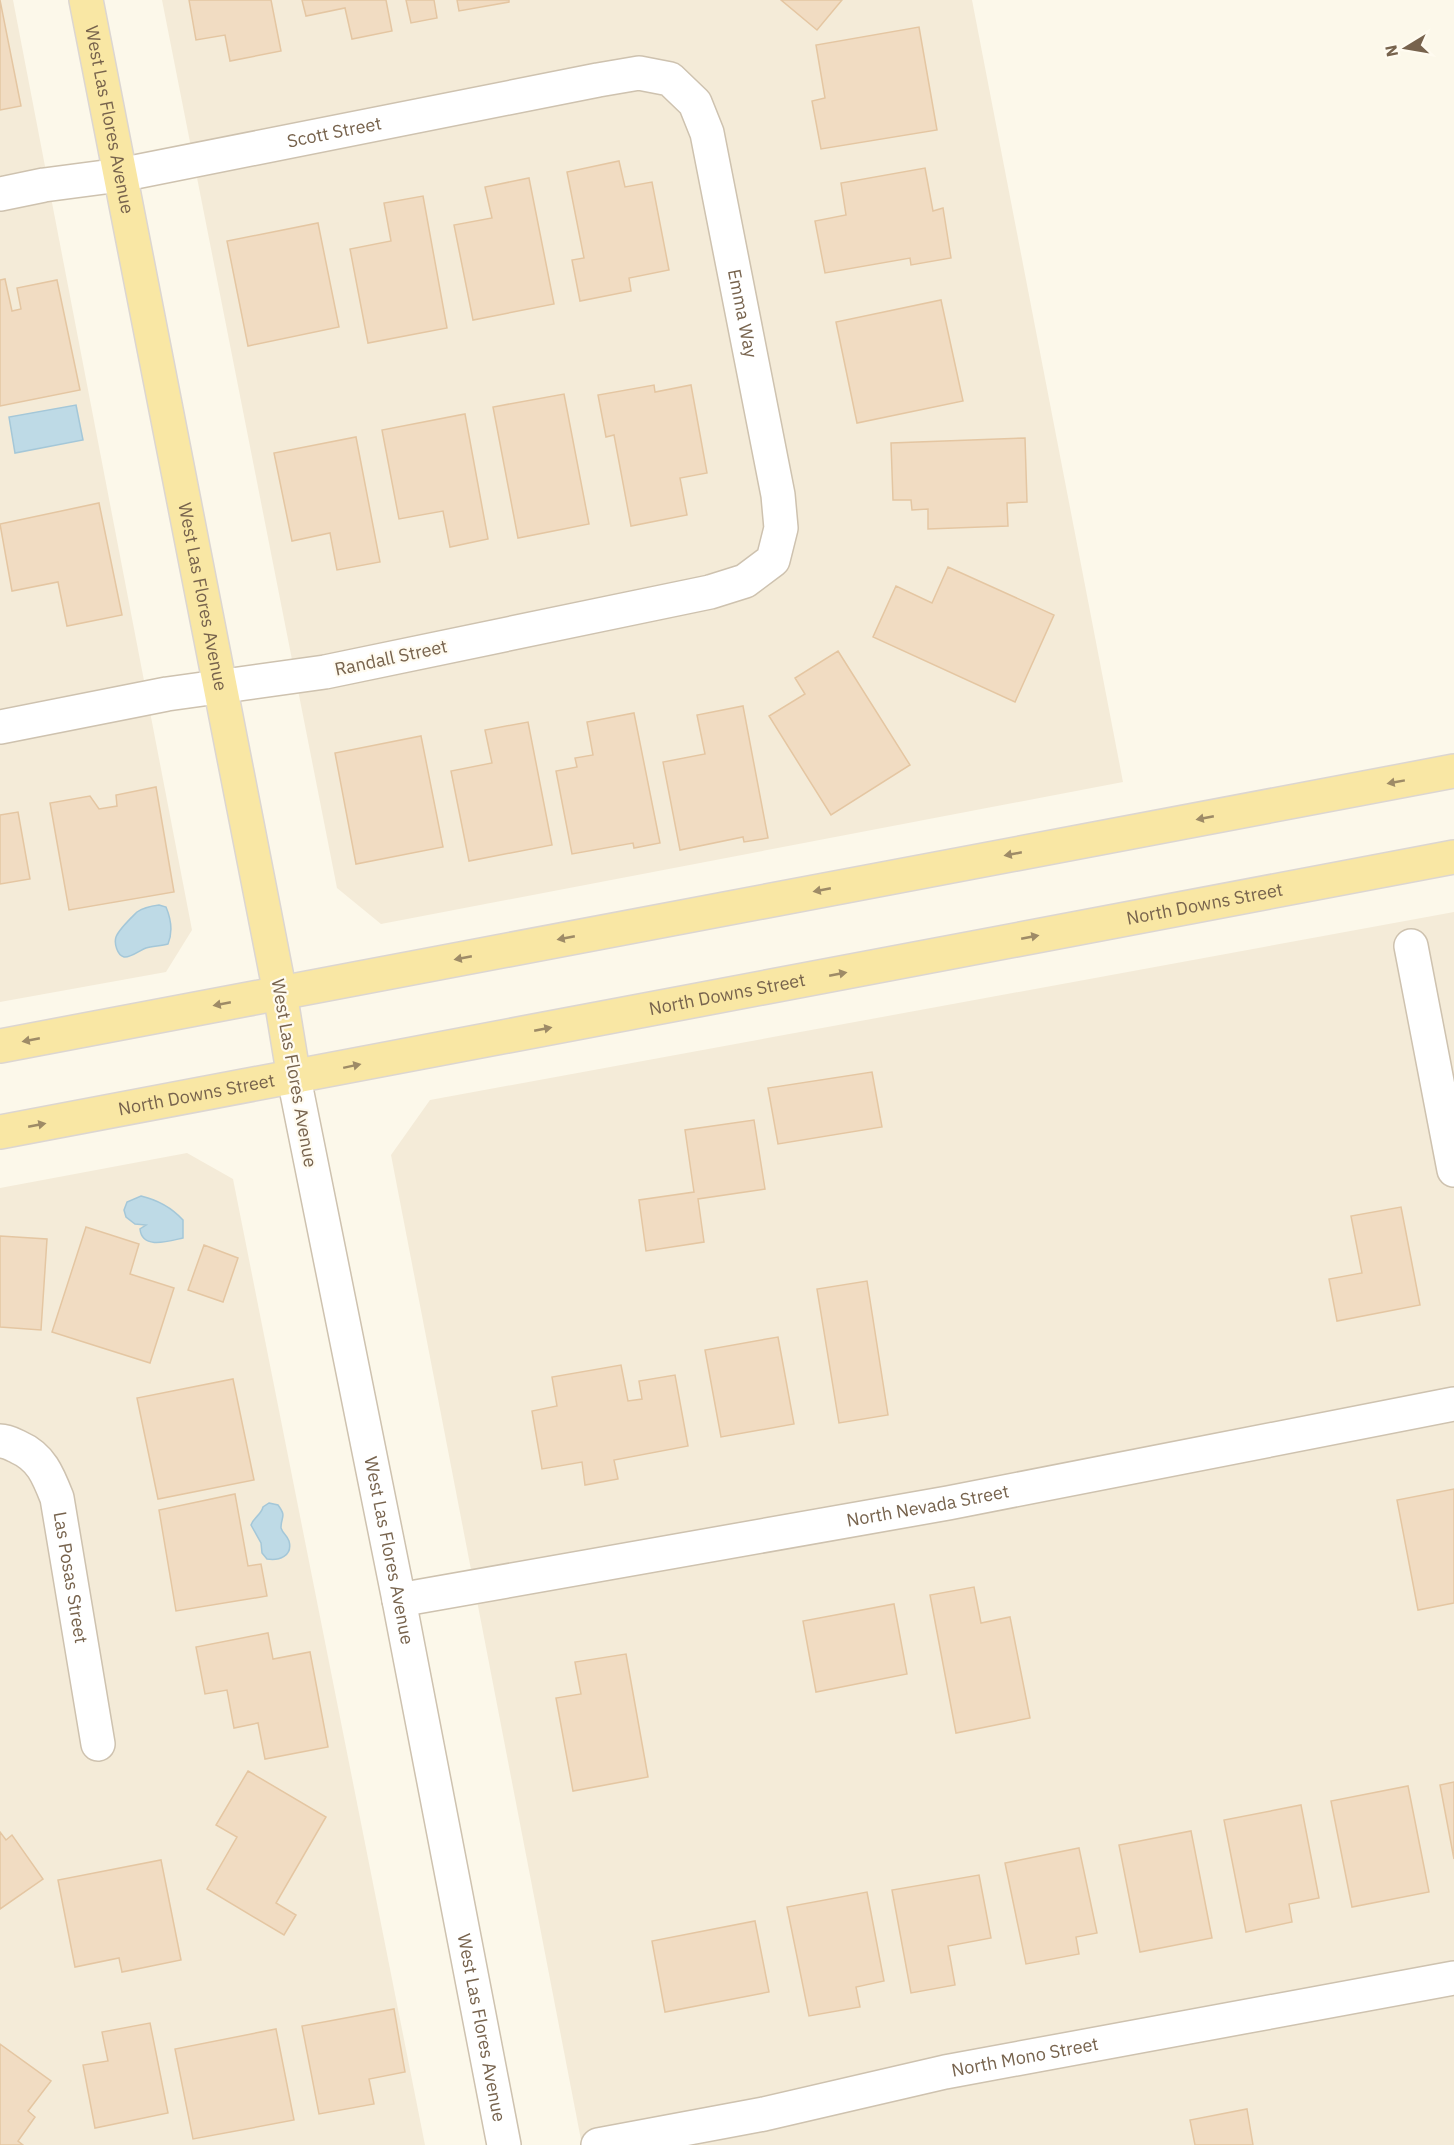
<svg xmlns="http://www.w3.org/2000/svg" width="1454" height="2145" font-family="'IBM Plex Sans',sans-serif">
	<rect width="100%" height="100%" fill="#fcf8ea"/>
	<path fill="#f4ebd8" d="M0 0H13L192 930 166 972 0 1002Z
		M162 0H972L1123 782 381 924 337 888Z
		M1454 912V2145H582L391 1155 430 1100Z
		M187 1153 233 1179 425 2145H0V1188Z"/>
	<path fill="#bedae6" stroke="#a4c7d8" stroke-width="1.5" d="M76 405 83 440 15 453 9 417Z
		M159 905 166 907C171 919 173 932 168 944 161 946 152 946 146 948 140 950 131 958 124 957 117 955 114 943 116 937 119 929 131 918 137 912 144 907 151 906 159 905Z
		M141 1196C158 1200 171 1207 183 1220V1238C169 1241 142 1250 140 1229L146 1225 135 1224 126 1217 124 1210 127 1202Z
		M269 1503 278 1505C287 1517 281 1516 281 1528 283 1534 287 1535 289 1541 293 1556 279 1561 267 1559L262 1553 261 1543 251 1525C254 1517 261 1515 263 1507Z"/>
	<path fill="#f1dcc2" stroke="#e4c6a2" stroke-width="1.5" d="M0 0 21 106 0 110Z
		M189 0H271L281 51 230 61 225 35 196 40Z
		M302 0H386L392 31 352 39 345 8 306 16Z
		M406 0H434L437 18 411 23Z
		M457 0H509V2L459 11Z
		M781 0H842L817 30Z
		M919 27 937 130 821 149 812 101 825 98 816 45Z
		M619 161 625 187 652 182 669 270 629 278 631 291 580 301 572 260 584 258 567 172Z
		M925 168 933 211 943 208 951 258 911 265 910 258 825 273 815 221 846 215 841 183Z
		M529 178 554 304 473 320 454 225 492 218 485 187Z
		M423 196 447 328 368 343 350 249 391 241 384 203Z
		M318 223 339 327 248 346 227 241Z
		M5 279 12 311 21 309 17 288 57 280 80 390 0 406V280Z
		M941 300 963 401 857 423 836 322Z
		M654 385 655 392 691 385 707 473 680 478 687 515 631 526 614 435 606 437 598 395Z
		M564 394 589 524 518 538 493 407Z
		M465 414 488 539 450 547 443 511 399 519 382 430Z
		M356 437 380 562 337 570 330 533 292 541 274 453Z
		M1025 438 1027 502 1007 503 1008 526 928 529V509L912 510 911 500H893L891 443Z
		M99 503 122 615 67 626 58 582 12 591 0 524Z
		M948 567 1054 615 1015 702 873 637 896 586 932 603Z
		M838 651 910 765 831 815 769 716 805 694 795 678Z
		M743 706 768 838 744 842 743 837 680 850 663 762 705 754 697 715Z
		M634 713 660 843 634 848 633 843 572 854 556 771 577 767 575 758 593 755 587 722Z
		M528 722 552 845 469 861 451 771 492 763 485 730Z
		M421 736 443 847 356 864 335 753Z
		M156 787 174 892 69 910 50 803 90 796 99 809 117 806 116 795Z
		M18 812 30 879 0 884V815Z
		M872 1072 882 1127 778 1144 768 1088Z
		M754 1120 765 1189 698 1199 704 1242 646 1251 639 1200 694 1192 685 1130Z
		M1401 1207 1420 1305 1337 1321 1329 1279 1362 1273 1351 1216Z
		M86 1227 139 1244 130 1274 174 1288 150 1363 52 1332Z
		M0 1236 47 1239 41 1330 0 1327Z
		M204 1245 238 1258 223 1302 188 1290Z
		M867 1281 888 1415 839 1423 817 1289Z
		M778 1337 794 1424 721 1437 705 1350Z
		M621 1365 628 1401 642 1399 639 1381 675 1375 688 1446 614 1460 618 1479 585 1485 582 1462 542 1469 532 1411 557 1406 552 1377Z
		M233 1379 254 1480 158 1499 137 1398Z
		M1454 1489V1603L1418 1610 1397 1500Z
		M235 1494 248 1566 261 1564 267 1596 176 1611 159 1510Z
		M974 1587 981 1623 1010 1617 1030 1718 956 1733 930 1595Z
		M894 1604 907 1674 816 1692 803 1621Z
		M268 1633 273 1659 310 1652 328 1747 265 1759 258 1723 234 1728 227 1690 205 1694 196 1647Z
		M626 1654 648 1777 573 1791 556 1698 581 1694 575 1662Z
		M248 1771 326 1817 276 1903 296 1915 284 1935 207 1889 237 1837 216 1825Z
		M1454 1782V1859L1440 1785Z
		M1408 1786 1429 1892 1352 1907 1331 1801Z
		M1301 1805 1319 1898 1289 1904 1292 1922 1246 1932 1224 1820Z
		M1191 1831 1212 1938 1140 1952 1119 1845Z
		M0 1832 6 1840 12 1835 43 1879 0 1909Z
		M1079 1848 1097 1933 1076 1937 1079 1954 1026 1964 1005 1863Z
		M161 1860 181 1960 122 1972 119 1958 75 1967 58 1880Z
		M979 1875 991 1938 948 1946 955 1985 911 1993 892 1890Z
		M867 1892 884 1981 856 1987 860 2007 809 2016 787 1907Z
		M755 1921 769 1992 665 2012 652 1941Z
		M394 2009 405 2072 369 2079 374 2104 319 2114 302 2026Z
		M150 2023 168 2113 95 2128 83 2065 108 2061 102 2032Z
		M276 2029 294 2120 193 2139 175 2049Z
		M0 2044 51 2081 28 2111 35 2117 18 2141 23 2145H0Z
		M1247 2109 1253 2145H1195L1190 2120Z"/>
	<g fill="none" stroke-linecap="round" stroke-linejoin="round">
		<defs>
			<g id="minor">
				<path id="s1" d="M0 194 44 185 120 175 598 80 639 73 670 79 695 103 707 133 778 495 781 528 773 560 745 581 710 592 325 672 167 694 0 727"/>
				<path d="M1411 946 1454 1170"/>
				<path id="s2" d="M294 1078 399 1600 504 2145"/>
				<path id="s3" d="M0 1441C7 1441 12 1444 18 1447 41 1457 48 1475 57 1498L98 1744"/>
				<path id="s4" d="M399 1600 948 1503 1454 1404"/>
				<path id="s5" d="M598 2145 764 2114 945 2072 1454 1978"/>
			</g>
			<g id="major">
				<path id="s6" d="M86 0 280 993 294 1078"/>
				<path d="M0 1046 1454 771"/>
				<path id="s7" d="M0 1132 1454 857"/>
			</g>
		</defs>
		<use href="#minor" stroke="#cec2af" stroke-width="36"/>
		<use href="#major" stroke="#dcd6d1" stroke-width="36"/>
		<use href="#minor" stroke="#fff" stroke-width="33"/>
		<use href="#major" stroke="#f9e7a4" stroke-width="33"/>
	</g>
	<defs><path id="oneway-solid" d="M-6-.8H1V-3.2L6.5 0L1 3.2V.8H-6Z" transform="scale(1.5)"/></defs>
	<g fill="#9e8b67">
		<use href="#oneway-solid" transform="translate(1396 782) rotate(170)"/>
		<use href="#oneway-solid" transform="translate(1205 818) rotate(169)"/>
		<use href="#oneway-solid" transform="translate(1013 854) rotate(169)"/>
		<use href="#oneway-solid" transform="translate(822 890) rotate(169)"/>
		<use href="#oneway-solid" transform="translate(1030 937) rotate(-11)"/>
		<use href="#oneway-solid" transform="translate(566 938) rotate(169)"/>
		<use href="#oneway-solid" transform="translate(463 958) rotate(169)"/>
		<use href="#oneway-solid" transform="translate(838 974) rotate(-11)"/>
		<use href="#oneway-solid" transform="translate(222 1004) rotate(169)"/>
		<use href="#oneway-solid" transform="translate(543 1029) rotate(-11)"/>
		<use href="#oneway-solid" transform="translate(31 1040) rotate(169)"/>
		<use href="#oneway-solid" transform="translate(352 1066) rotate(-12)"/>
		<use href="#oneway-solid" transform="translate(37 1125) rotate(-11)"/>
	</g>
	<g text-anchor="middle" stroke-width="4.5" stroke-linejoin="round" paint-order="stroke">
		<g font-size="18" fill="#77634d" stroke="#fffbf0">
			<text dy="6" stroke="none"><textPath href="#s6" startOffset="122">West Las Flores Avenue</textPath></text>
			<text dy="6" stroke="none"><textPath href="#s1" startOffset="340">Scott Street</textPath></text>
			<text dy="6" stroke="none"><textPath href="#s1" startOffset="933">Emma Way</textPath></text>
			<text dy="6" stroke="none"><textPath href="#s6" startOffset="608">West Las Flores Avenue</textPath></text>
			<text transform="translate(391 658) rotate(-12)" y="6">Randall Street</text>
			<text dy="6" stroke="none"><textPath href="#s7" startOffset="1226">North Downs Street</textPath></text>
			<text dy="6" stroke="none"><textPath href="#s7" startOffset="740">North Downs Street</textPath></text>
			<text transform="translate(294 1073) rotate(80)" y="6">West Las Flores Avenue</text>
			<text dy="6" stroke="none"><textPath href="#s7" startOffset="200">North Downs Street</textPath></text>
			<text dy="6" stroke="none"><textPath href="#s4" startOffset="537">North Nevada Street</textPath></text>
			<text dy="6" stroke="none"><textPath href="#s2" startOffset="482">West Las Flores Avenue</textPath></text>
			<text dy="6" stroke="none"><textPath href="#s3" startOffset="166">Las Posas Street</textPath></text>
			<text dy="6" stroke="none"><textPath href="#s2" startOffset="968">West Las Flores Avenue</textPath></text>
			<text dy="6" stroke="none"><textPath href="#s5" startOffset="436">North Mono Street</textPath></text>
		</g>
	</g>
	<g transform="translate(1406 48) rotate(259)" stroke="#fffbf0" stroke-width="4.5" paint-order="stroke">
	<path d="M0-4.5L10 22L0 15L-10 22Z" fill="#77634d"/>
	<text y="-9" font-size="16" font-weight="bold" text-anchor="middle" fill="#77634d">N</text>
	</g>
</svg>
